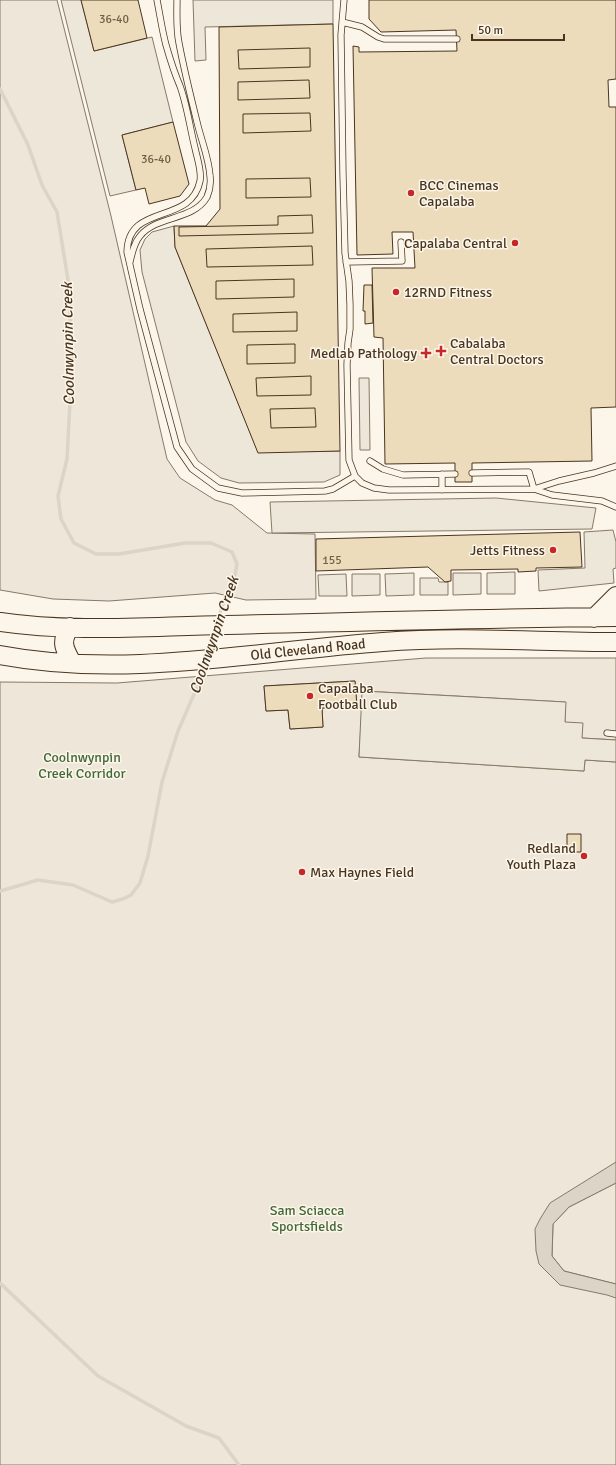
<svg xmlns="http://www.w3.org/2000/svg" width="616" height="1465" font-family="Signika,sans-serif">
<rect width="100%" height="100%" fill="#fbf6e9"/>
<path fill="#ede6d9" stroke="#887966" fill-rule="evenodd" d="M0,0h57l54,216 56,243 13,19 35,22 17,5 35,28 48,1 1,65 -70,1 -31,-7 -106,8 -56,-2 -53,-9z
M426,658h190v82l-34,-2 -17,-16v-20l-202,-11 -4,66 225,14 1,-11 31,2v408l-71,53v35l16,21 55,11v175h-616v-783l117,1zM355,681l2,25 -35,2 1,19 -33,2 -2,-19 -22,1 -2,-25z
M616,1183v101l-52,-13 -12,-15 1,-32 16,-17z"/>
<path fill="#ede7d9" stroke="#887966" d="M61,0h20l13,51 58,-14 21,85 -51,13 14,55 -26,6z
M193,0h140v24l-128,3 1,33 -11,1z
M174,226l1,21 83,205 82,-1v24l-16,7 -85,1 -18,-5 -23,-17 -12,-19 -44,-170 -2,-22 5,-11 7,-7z
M359,378h10l1,72h-10z
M496,498l100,10 -4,21 -320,4 -2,-31z
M613,530l3,12v26l-3,1 1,14 -75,8 -1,-21 47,-2 -1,-36z
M515,572v22h-28v-21z
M414,573v22l-28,1 -1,-22z
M453,573h28v21l-28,1z
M346,574l1,22h-28l-1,-21z
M352,574h28v21l-28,1z
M420,578h18l1,4h9v13h-28z
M362,691l204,11 -1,20 18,1 -1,15 34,2v22l-31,-2 -1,11 -225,-14z"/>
<path fill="#dcd4c6" stroke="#887966" d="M616,1162v21l-47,24 -16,17 -1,32 12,15 52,13v14l-9,-3 -47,-10 -21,-21 -3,-13 -1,-22 5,-10 10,-16z"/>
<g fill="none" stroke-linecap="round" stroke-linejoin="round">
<path stroke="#dcd4c6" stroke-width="3.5" d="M0,89l28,56 14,40 15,27 12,74 3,78 -5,95 -9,37 3,23 13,24 22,11h23l66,-11h26l21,9 5,12 -4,21 -8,13 -7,22
M207,655l7,-25
M0,891l38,-11 35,5 39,17 11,-3 8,-4 9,-12 8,-27 14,-74 16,-51 24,-55 3,-11
M0,1283l98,93 88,50 33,12 20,27"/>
</g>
<path fill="#ecdcbc" stroke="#4a3520" d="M81,0h57l9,38 -53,13z
M369,0h247v79l-8,1 1,27h7v300l-25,1 1,53 -120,2v19h-17v-19l-70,1 -2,-126 -9,-1 -2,-69h43l-2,-36h-21l1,22 -36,1 -4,-209 6,1v5l98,-1 -1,-21 -75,2 -12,-13z
M333,24l7,427 -82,2 -83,-206 -1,-21h32l14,-17 -1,-182z
M310,48v19l-71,2 -1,-19z
M309,80l1,18 -72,2v-18z
M310,113l1,18 -68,2v-19z
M173,122l16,62 -9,12 -31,8 -4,-16 -9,2 -14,-55z
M310,178l1,19 -65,1v-19z
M312,215l1,18 -134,3v-9l99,-2v-9z
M312,246l1,19 -106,2 -1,-18z
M294,279v18l-78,2v-18z
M364,285h8l1,38 -8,1v-13h-2z
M297,312v19l-64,1v-18z
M295,344v19l-48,1v-19z
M311,376v19l-54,1 -1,-18z
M315,408l1,19 -45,1 -1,-19z
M580,532l2,35 -46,1v3l-18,1v-3l-67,1v11l-6,1 -17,-15 -112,4v-32z
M355,681l2,25 -35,2 1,19 -33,2 -2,-19 -22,1 -2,-25z
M567,834h14v18h-14z"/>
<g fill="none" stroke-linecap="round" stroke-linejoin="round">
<g stroke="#4a3520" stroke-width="7">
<path id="service" d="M157,0c3,15 5,30 9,45 4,14 8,27 14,41 7,19 10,42 15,62 2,10 7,23 5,33 -9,45 -72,21 -73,71l13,57 37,138 15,22 26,19 24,5 83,-2 8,-2 22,-13
M344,0l-3,35 2,139 2,79 4,28 1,24v24l-2,14 -1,22 2,95 6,16 7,7 12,5 15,2 145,-1 25,-8 35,-8 22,-7
M342,22l20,5 16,10 6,2h73
M130,262c2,-9 4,-19 10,-26 17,-21 53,-15 67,-39 3,-7 4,-14 3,-21 -1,-17 -8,-34 -12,-50 -7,-28 -14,-56 -19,-83 -3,-14 -2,-29 -2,-43
M346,262l56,-1 -1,-19
M370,461l13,8 20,6 52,-1
M472,473l57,-1 5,17
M442,474v16
M534,489l18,6 50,6 14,6
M607,733l9,1"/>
</g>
<g stroke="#4a3520" stroke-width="20">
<path id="primary" d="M594,618l22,-22
M0,622c73,11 152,4 226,3 130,-3 260,-7 390,-8
M70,627c-10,15 -6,21 2,36
M0,655c126,24 257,-4 383,-13 77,-6 156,0 233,0"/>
</g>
<use href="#service" stroke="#fbf6e9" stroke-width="5.5"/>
<use href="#primary" stroke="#fbf6e9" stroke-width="18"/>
</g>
<g fill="#c62828" stroke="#fbf6e9" stroke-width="1.5">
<circle cx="411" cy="193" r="4"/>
<circle cx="515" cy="243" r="4"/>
<circle cx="396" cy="292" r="4"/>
<path d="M439 345h4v4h4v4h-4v4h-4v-4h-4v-4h4z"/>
<path d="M424 347h4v4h4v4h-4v4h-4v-4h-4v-4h4z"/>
<circle cx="553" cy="550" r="4"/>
<circle cx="310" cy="696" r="4"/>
<circle cx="584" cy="856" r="4"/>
<circle cx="302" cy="872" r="4"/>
</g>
<g text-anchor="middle" stroke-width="3" stroke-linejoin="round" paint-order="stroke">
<g font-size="12" fill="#725f47">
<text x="114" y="23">36-40</text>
<text x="156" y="163">36-40</text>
<text x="332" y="564">155</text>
</g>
<g font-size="14" fill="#4a3520" stroke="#fbf6e9" text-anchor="start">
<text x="419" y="190">BCC Cinemas<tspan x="419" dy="16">Capalaba</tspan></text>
<text x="507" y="248" text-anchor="end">Capalaba Central</text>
<text x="404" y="297">12RND Fitness</text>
<text x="450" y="348">Cabalaba<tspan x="450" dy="16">Central Doctors</tspan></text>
<text x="417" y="358" text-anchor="end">Medlab Pathology</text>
<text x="545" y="555" text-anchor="end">Jetts Fitness</text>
<text x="318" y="693">Capalaba<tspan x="318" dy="16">Football Club</tspan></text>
<text x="576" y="853" text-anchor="end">Redland<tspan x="576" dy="16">Youth Plaza</tspan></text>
<text x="310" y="877">Max Haynes Field</text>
</g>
<g font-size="14" fill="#4a3520" stroke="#fbf6e9">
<text transform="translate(308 649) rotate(-6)" y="5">Old Cleveland Road</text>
</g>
<g font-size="14" fill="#436837" stroke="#fbf6e9">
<text x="82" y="762">Coolnwynpin<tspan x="82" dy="16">Creek Corridor</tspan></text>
<text x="307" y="1215">Sam Sciacca<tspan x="307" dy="16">Sportsfields</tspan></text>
</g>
<g font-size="15" font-style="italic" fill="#4a3520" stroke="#fbf6e9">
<text transform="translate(68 344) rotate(-91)" y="5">Coolnwynpin Creek</text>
<text transform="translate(214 635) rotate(-71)" y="5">Coolnwynpin Creek</text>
</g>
</g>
<path d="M472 34v6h92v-6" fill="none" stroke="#4a3520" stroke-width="2"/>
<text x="478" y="34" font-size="12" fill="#4a3520" stroke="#fbf6e9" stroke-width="3" paint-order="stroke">50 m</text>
</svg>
